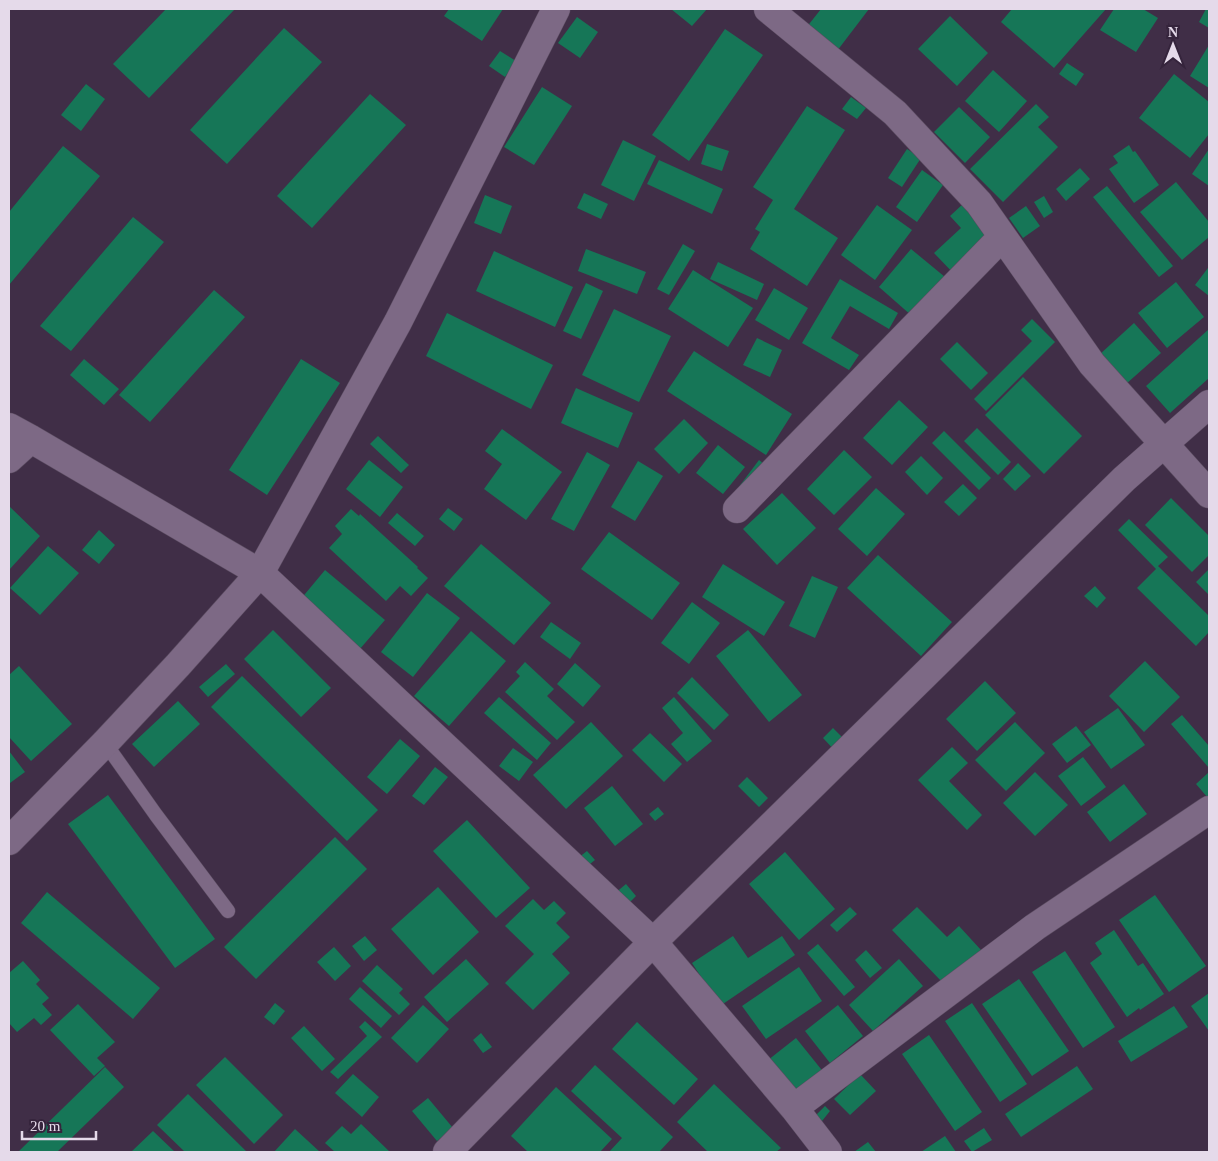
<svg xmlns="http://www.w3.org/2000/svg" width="1218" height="1161" font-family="Georgia,serif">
<rect width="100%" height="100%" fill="#402e47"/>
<path fill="#167657" d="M166,9h69l-86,89 -36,-34z
M449,9h54l-21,32 -38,-25z
M671,9h36l-15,17z
M821,9h48l-32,42 -31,-23z
M1012,9h94l-52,59 -53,-46z
M1114,9h29l15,9 -22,34 -36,-22z
M1206,9h3v19l-10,-6z
M950,16l38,37 -31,33 -39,-37z
M577,17l21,15 -18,26 -22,-15z
M284,28l38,34 -95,102 -37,-34z
M725,29l38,26 -74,106 -37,-26z
M1209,45v43l-19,-12z
M500,51l16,10 -11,16 -16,-11z
M1067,63l17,11 -8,12 -17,-12z
M993,70l34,31 -28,31 -34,-31z
M1174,74l35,28v32l-19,24 -51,-40z
M86,84l19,15 -24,32 -20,-16z
M542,87l30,19 -38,59 -30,-18z
M370,94l36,31 -94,103 -35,-32z
M851,97l15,11 -9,11 -15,-10z
M1036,104l13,13 -11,10 20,20 -55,55 -33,-33z
M807,106l38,24 -51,79 44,29 -31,48 -57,-37 10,-17 -5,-3 18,-29 -20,-13z
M959,107l31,30 -25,26 -31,-31z
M623,140l33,16 -22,45 -33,-16z
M707,144l22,7 -7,20 -21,-7z
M1129,145l4,7 2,-1 24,34 -25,18 -25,-34 9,-6 -5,-7z
M63,146l37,30 -91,109v-73z
M907,149l14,9 -19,29 -14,-9z
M1209,149v37l-17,-12z
M659,160l64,29 -11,25 -65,-30z
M1080,168l10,11 -24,22 -10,-12z
M922,170l21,15 -26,37 -21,-15z
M1176,182l33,40v15l-27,23 -42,-48z
M1107,186l66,80 -14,11 -66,-80z
M584,193l24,11 -7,15 -24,-11z
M485,195l27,11 -11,28 -27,-11z
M1044,196l9,16 -9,6 -10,-16z
M964,203l32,34 -40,39 -22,-23 27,-25 -11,-12z
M877,205l35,25 -37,50 -34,-25z
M1026,206l14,20 -17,12 -14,-20z
M133,217l31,25 -93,109 -31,-25z
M683,244l12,7 -26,44 -12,-6z
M586,249l60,23 -9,22 -59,-23z
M911,249l34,28 -33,39 -33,-29z
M494,251l79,36 -18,40 -79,-36z
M718,262l46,22 -7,16 -47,-21z
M1208,268l1,1v27l-14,-11z
M693,270l60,38 -25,39 -60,-38z
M840,279l58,34 -9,16 -39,-23 -19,32 28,17 -10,15 -47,-27z
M1176,282l28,35 -37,31 -29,-35z
M586,283l17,8 -22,48 -18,-8z
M774,288l34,20 -19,32 -34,-20z
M214,290l31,27 -95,105 -31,-27z
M614,309l57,27 -32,66 -57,-27z
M447,313l106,52 -22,44 -105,-53z
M1032,319l23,23 -69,69 -12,-12 58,-58 -11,-11z
M1134,323l27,30 -35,31 -27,-29z
M1209,329v49l-39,35 -24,-27z
M757,338l25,12 -12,27 -27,-12z
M957,342l31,31 -17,17 -31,-31z
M694,351l98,63 -26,41 -99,-64z
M84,359l35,30 -15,16 -34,-30z
M301,359l39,24 -73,112 -38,-25z
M1023,377l59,59 -38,38 -59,-59z
M576,388l57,25 -15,35 -57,-25z
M899,400l29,27 -36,38 -29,-27z
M684,419l24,24 -29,31 -25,-25z
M977,428l34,34 -13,13 -34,-34z
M502,429l60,43 -36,48 -42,-31 18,-25 -17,-13z
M944,431l47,47 -12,12 -47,-47z
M378,436l31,29 -8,8 -31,-29z
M718,445l27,22 -22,27 -27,-21z
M844,450l28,27 -38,38 -27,-26z
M587,452l23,13 -36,66 -23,-12z
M921,456l22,22 -16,17 -22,-23z
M369,460l34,27 -23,30 -34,-28z
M759,460l9,7 -33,25z
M638,461l25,15 -28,45 -24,-14z
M1018,463l13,13 -16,15 -12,-12z
M963,484l14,14 -18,18 -15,-14z
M876,488l29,26 -38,42 -29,-27z
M782,493l34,35 -39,37 -34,-36z
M1171,498l38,38v19l-17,17 -47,-47z
M9,506l31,30 -31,34z
M448,508l15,11 -9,12 -15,-12z
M351,509l8,7 1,-2 58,53 -1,1 11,10 -17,18 -11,-10 -14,15 -57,-53 13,-14 -7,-8z
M397,513l27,23 -9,10 -27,-23z
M1129,519l39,38 -10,9 51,50v16l-13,14 -59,-58 19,-19 -38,-39z
M99,530l16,15 -16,19 -17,-14z
M609,532l71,51 -28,37 -71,-51z
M481,544l70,59 -37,42 -70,-59z
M48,546l31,27 -39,42 -30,-27z
M878,555l74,67 -31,34 -74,-68z
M723,564l62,38 -21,34 -62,-39z
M1209,569v26l-13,-13z
M325,570l60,50 -26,30 -59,-50z
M812,576l26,11 -23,51 -26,-12z
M1095,586l11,12 -9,10 -13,-12z
M427,593l33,25 -47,59 -32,-25z
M692,602l28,21 -31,41 -28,-21z
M551,622l30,21 -11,16 -30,-22z
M273,630l58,58 -30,29 -57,-58z
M748,630l54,65 -33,27 -53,-66z
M471,631l35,30 -57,65 -35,-30z
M1145,661l35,36 -36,35 -35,-36z
M525,662l29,27 -7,7 28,26 -18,18 -52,-48 15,-16 -4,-4z
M575,663l26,23 -18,21 -26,-23z
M226,664l9,10 -27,23 -9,-10z
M19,666l53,58 -41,37 -22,-24v-62z
M242,676l136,134 -31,31 -136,-134z
M692,677l37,38 -15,15 -37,-37z
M985,681l31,32 -39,38 -31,-32z
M499,697l52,46 -14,17 -53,-47z
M674,697l38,44 -25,21 -16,-18 12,-11 -21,-25z
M178,701l22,23 -46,43 -22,-23z
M1118,708l27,37 -34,24 -27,-37z
M1182,715l27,31v22l-38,-44z
M591,722l32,34 -57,53 -33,-34z
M1015,722l30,31 -39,38 -31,-31z
M1076,726l15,19 -24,18 -15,-19z
M833,728l14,14 -10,11 -14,-15z
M650,733l32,31 -18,18 -32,-32z
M400,739l20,17 -33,38 -20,-17z
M952,747l16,16 -19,18 33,34 -15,15 -49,-50z
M513,748l20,14 -14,19 -20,-15z
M9,751l16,21 -15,11 -1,-1z
M1083,757l23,30 -25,19 -23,-30z
M435,767l13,10 -24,28 -12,-9z
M1035,772l33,33 -33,31 -32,-33z
M1209,772v25l-1,1 -12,-14z
M747,777l21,21 -9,9 -21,-21z
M1124,784l23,30 -37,28 -23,-30z
M612,786l31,38 -28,22 -31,-38z
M108,795l107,144 -40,29 -107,-144z
M658,807l6,7 -9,7 -6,-7z
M467,820l63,68 -34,30 -63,-67z
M335,837l32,32 -111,110 -32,-32z
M587,851l8,9 -10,8 -7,-10z
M785,852l50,57 -36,31 -50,-56z
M626,884l10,12 -11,11 -11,-13z
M438,887l41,45 -46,43 -42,-46z
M47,892l113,96 -27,31 -112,-96z
M1155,895l51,71 -37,26 -50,-72z
M533,899l11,11 10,-9 12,12 -10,10 14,14 -18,17 18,19 -37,37 -28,-27 29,-29 -29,-28z
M850,907l7,7 -20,18 -7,-7z
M917,907l30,30 12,-11 22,24 -31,30 -7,3 -51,-53z
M1114,930l24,36 5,-3 21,31 -24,16 -1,-2 -12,9 -37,-54 12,-9 -7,-11z
M365,936l12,14 -13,11 -12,-15z
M733,936l15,22 34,-22 13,19 -75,51 -28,-43z
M818,944l37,43 -11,9 -37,-43z
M334,947l17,19 -16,15 -18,-19z
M866,950l16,18 -12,10 -15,-18z
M1065,951l50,76 -32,21 -51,-76z
M466,959l23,25 -42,38 -23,-25z
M899,959l24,27 -50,45 -24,-26z
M23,961l17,19 -4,4 13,14 -7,6 10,11 -11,10 -7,-7 -17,14 -8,-9v-50z
M377,965l26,24 -4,4 11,11 -11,11 -37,-34z
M799,967l23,34 -56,38 -24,-33z
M1019,979l50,72 -37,25 -50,-72z
M360,987l32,29 -11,12 -32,-29z
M1209,993v38l-18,-25z
M275,1003l10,8 -11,14 -10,-8z
M972,1003l55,81 -27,18 -55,-81z
M78,1004l37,38 -18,16 8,8 -11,10 -44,-46z
M423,1005l26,24 -32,34 -26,-25z
M838,1005l25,31 -33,27 -25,-32z
M1174,1006l14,21 -57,35 -13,-21z
M365,1021l17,16 -44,42 -8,-7 37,-36 -8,-9z
M637,1022l61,57 -24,26 -62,-56z
M304,1026l31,33 -13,12 -31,-33z
M481,1033l11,14 -9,6 -10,-13z
M929,1035l53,77 -27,19 -53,-77z
M796,1038l29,36 -32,27 -30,-37z
M225,1057l58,58 -29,29 -58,-59z
M595,1065l78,72 -14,15h-50l13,-14 -51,-47z
M1077,1066l16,23 -72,48 -16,-23z
M105,1067l19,20 -67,65h-39z
M353,1074l26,23 -17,20 -27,-24z
M860,1074l16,17 -26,24 -16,-16z
M714,1084l67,64 -5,4h-68l-31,-30z
M556,1087l56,52 -12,13h-72l-17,-16z
M188,1094l59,58h-62l-28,-27z
M428,1098l25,30 -16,13 -25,-30z
M825,1106l5,5 -8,10 -6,-6z
M361,1124l29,28h-55l-10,-9 17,-17 9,8z
M984,1128l8,12 -20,12 -8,-11z
M295,1129l25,23h-46z
M153,1131l22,21h-44z
M945,1136l11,16h-35z
M868,1142l8,10h-22z"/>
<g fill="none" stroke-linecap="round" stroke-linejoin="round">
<g stroke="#5b4c61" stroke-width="15">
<path id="lane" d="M105,743l51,72 72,96"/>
</g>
<g stroke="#5b4c61" stroke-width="29">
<path id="street" d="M768,9l127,104 84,90 113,161 117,130
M9,427l22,12 229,134 393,369 141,166 34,44
M9,459l22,-20
M737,509l265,-272
M9,841l96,-98 73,-78 82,-92 138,-251 158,-313
M794,1108l241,-181 174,-117
M447,1152l206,-210 471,-463 85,-75"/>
</g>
<use href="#lane" stroke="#7d6985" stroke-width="14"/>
<use href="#street" stroke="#7d6985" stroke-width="28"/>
</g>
<rect width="1218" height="1161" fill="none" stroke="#e5daea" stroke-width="20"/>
<g transform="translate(1173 45)" stroke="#35243c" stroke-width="4" paint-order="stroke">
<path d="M0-4L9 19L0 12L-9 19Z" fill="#e5daea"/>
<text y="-8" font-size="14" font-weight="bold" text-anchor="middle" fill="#e5daea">N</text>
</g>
<path d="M22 1131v8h74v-8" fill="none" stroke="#e5daea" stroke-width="2.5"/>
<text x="30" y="1131" font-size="15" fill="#e5daea" stroke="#35243c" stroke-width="4" paint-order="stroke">20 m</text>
</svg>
